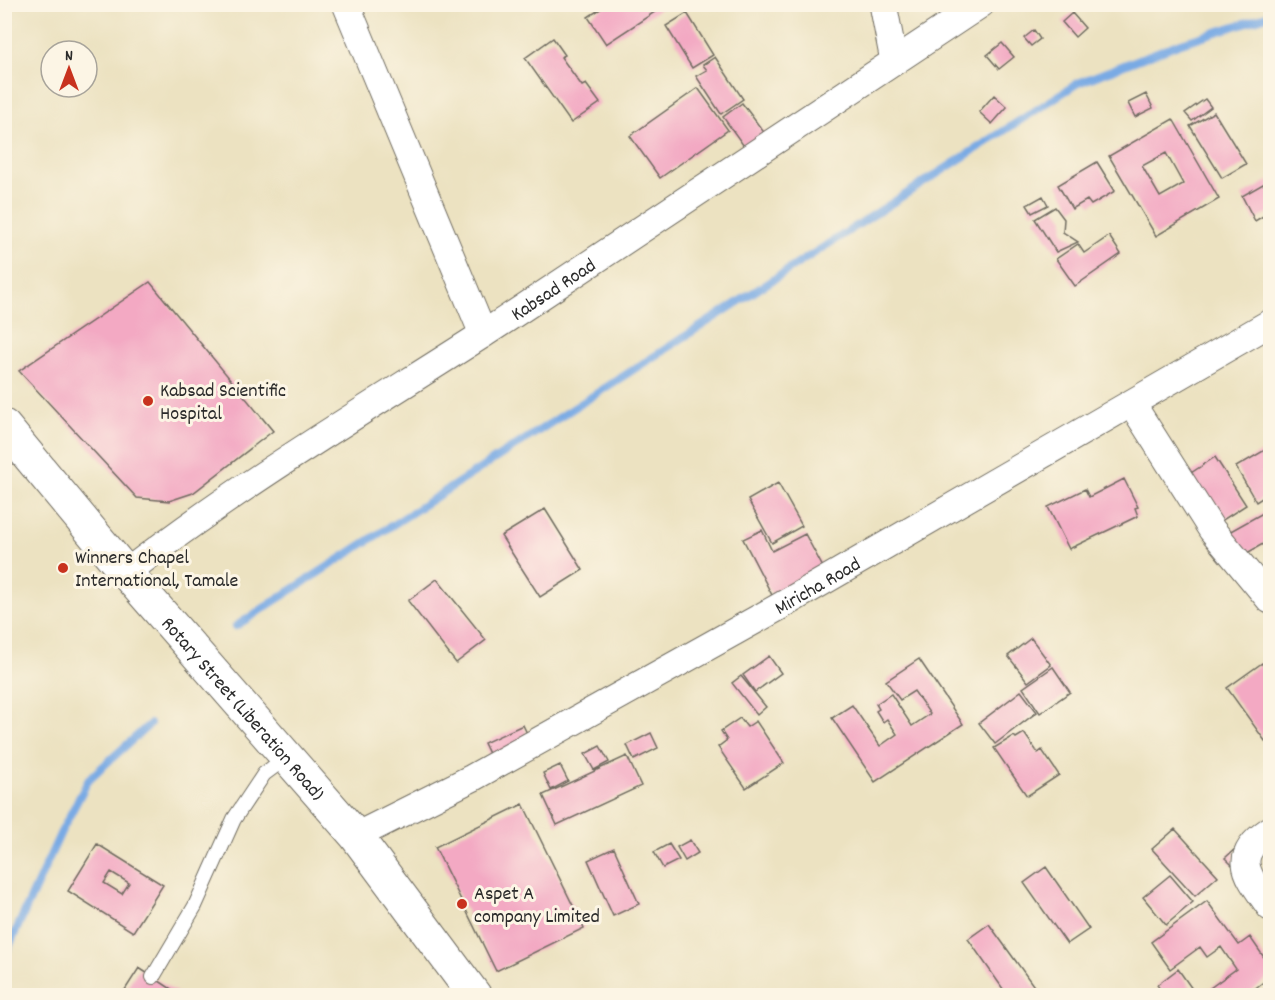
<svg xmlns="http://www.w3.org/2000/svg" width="1275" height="1000" font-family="Dekko,sans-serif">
<rect width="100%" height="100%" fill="#fcf5e5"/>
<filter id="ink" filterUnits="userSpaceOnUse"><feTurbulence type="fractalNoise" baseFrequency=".0167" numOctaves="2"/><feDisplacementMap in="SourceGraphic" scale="12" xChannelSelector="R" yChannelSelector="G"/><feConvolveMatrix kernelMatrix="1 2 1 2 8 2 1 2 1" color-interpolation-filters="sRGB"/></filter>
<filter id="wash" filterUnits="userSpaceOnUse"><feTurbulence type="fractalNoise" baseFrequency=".008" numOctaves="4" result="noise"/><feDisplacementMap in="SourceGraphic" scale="24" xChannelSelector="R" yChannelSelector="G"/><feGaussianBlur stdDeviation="1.35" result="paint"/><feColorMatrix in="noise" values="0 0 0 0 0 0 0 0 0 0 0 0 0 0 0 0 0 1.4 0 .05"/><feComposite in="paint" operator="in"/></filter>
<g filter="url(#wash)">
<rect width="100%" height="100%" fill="#ece2c1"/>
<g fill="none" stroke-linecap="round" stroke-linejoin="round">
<path stroke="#79aae4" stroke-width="8" d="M236,626l842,-543 100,-39 92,-29
M4,957l57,-125 28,-53 61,-55"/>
</g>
<g id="blocks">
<path fill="#f3a9c3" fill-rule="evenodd" d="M608,4h59l-61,40 -18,-27z
M687,13l26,42 -21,13 -26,-42z
M1072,13l13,15 -10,9 -13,-15z
M1034,30l6,9 -9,7 -7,-8z
M553,38l12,17 -4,2 21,29 4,-2 14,19 -29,20 -46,-65z
M1002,43l12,14 -15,12 -12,-14z
M715,57l28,42 -22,15 -25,-38 11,-6 -4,-5z
M698,88l30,42 -68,48 -30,-42z
M1146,94l7,14 -18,9 -7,-14z
M994,95l13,12 -15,17 -13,-12z
M1205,99l6,8 -19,14 -7,-8z
M742,103l24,32 -20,14 -23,-32z
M1214,112l32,52 -24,14 -32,-52z
M1173,119l46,80 -63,37 -47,-80zM1166,153l17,31 -23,13 -18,-31z
M1097,162l18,29 -24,14 -4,-5 -15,9 -14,-24z
M1270,180v32l-15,9 -13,-25z
M1043,196l5,9 -16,8 -5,-8z
M1055,207l9,12 -1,13 15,10 -22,10 -21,-33z
M1109,236l12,18 -46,32 -19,-27 22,-15 6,9z
M150,282l123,149 -80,62 -24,8 -32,-3 -118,-127z
M1270,447v46l-14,9 -20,-35z
M1215,457l31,48 -34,22 -24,-52z
M1124,479l14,28 -3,1 3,8 -69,33 -21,-42 37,-18 4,8z
M778,483l24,43 -30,17 -24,-43z
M545,509l38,61 -43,27 -39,-61z
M1270,509v31l-30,17 -13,-24z
M762,530l10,21 33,-17 21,39 -52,26 -31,-60z
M437,579l49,61 -30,23 -48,-62z
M1031,638l20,27 -23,17 -20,-26z
M769,656l12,17 -26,19 -12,-17z
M919,659l44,65 -88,58 -43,-64 20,-13 28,41 17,-12 -10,-15 -4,3 -7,-11 3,-2 -3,-5 15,-10 21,32 18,-12 -16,-23 -14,9 -14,-19z
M1262,663l8,12v73l-43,-60z
M1053,667l17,25 -30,21 -17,-25z
M741,676l25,31 -9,8 -25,-32z
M1021,691l16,21 -42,32 -16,-21z
M740,718l7,9 9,-6 28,42 -38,25 -28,-41 9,-7 -6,-9z
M523,725l8,17 -39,18 -8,-17z
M651,733l7,15 -24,12 -7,-15z
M1024,733l14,20 4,-3 17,25 -32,21 -33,-48 20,-12 2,2z
M600,746l9,16 -15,8 -9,-16z
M627,756l14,30 -84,39 -14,-30z
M560,765l8,16 -17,9 -8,-17z
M523,804l61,124 -88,43 -61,-124z
M1175,829l43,47 -23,20 -43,-47z
M690,840l8,13 -13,8 -8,-14z
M97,844l66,41 -30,47 -65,-41zM111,872l18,11 -7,11 -18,-11z
M669,844l10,16 -16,8 -9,-16z
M614,848l25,56 -26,12 -25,-56z
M1235,849l-2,17 -8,-8z
M1046,867l43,62 -22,15 -43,-61z
M1170,875l23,27 -27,23 -23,-28z
M1207,901l32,44 11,-8 20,29v11l-25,19h-46l37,-27 -15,-22 -14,10 -7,-10 -30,22 -19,-27z
M989,924l52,72h-33l-40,-57z
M139,968l14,9 29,19h-61z
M1178,969l19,27h-32l-8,-11z"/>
</g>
</g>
<g filter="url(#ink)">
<use href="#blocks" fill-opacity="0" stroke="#6f6b60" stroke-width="1.5"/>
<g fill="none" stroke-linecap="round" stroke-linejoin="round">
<g stroke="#6f6b60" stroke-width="16">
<path id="service" d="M153,977l42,-71 39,-87 30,-45 23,-17"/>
</g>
<g stroke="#6f6b60" stroke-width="29">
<g id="minor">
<path d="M346,4l137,330"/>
<path d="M883,4l11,57"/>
<path d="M1132,404l80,126 58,70"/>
<path id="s1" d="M126,573c113,-88 236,-161 356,-238 167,-109 332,-221 499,-331"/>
<path d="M1270,830c-40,27 -23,44 0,77"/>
<path id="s2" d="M356,836l116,-58 305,-170 493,-285"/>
</g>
</g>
<g stroke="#6f6b60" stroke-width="35">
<g id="tertiary">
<path id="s3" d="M4,426l122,147 230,263 119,160"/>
</g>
</g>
<use href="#service" stroke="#fff" stroke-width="14"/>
<use href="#minor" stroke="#fff" stroke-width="27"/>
<use href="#tertiary" stroke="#fff" stroke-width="33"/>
</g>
</g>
<g fill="#c8321e" stroke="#fcf5e5" stroke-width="2">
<circle cx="148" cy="401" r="6"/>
<circle cx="63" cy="568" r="6"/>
<circle cx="462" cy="904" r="6"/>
</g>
<g text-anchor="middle" stroke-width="6" stroke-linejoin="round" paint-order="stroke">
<g font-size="20" fill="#2b2b2b" stroke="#fcf5e5">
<text dy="7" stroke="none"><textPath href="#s1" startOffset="513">Kabsad Road</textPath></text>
<text dy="7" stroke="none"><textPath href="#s2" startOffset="525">Miricha Road</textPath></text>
<text dy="7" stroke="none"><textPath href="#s3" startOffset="370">Rotary Street (Liberation Road)</textPath></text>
</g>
<g font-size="20" fill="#2b2b2b" stroke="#fcf5e5" text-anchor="start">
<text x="160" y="396">Kabsad Scientific<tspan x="160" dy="23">Hospital</tspan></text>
<text x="75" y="563">Winners Chapel<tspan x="75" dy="23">International, Tamale</tspan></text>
<text x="474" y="899">Aspet A<tspan x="474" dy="23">company Limited</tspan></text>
</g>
</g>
<rect width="1275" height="1000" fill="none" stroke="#fcf5e5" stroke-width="24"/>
<g transform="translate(69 69)"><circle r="28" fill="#fcf5e5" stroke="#a8a49b" stroke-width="1.5"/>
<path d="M0-4.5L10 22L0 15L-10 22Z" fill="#c8321e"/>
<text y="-9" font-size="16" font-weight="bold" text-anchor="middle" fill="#2b2b2b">N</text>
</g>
</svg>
